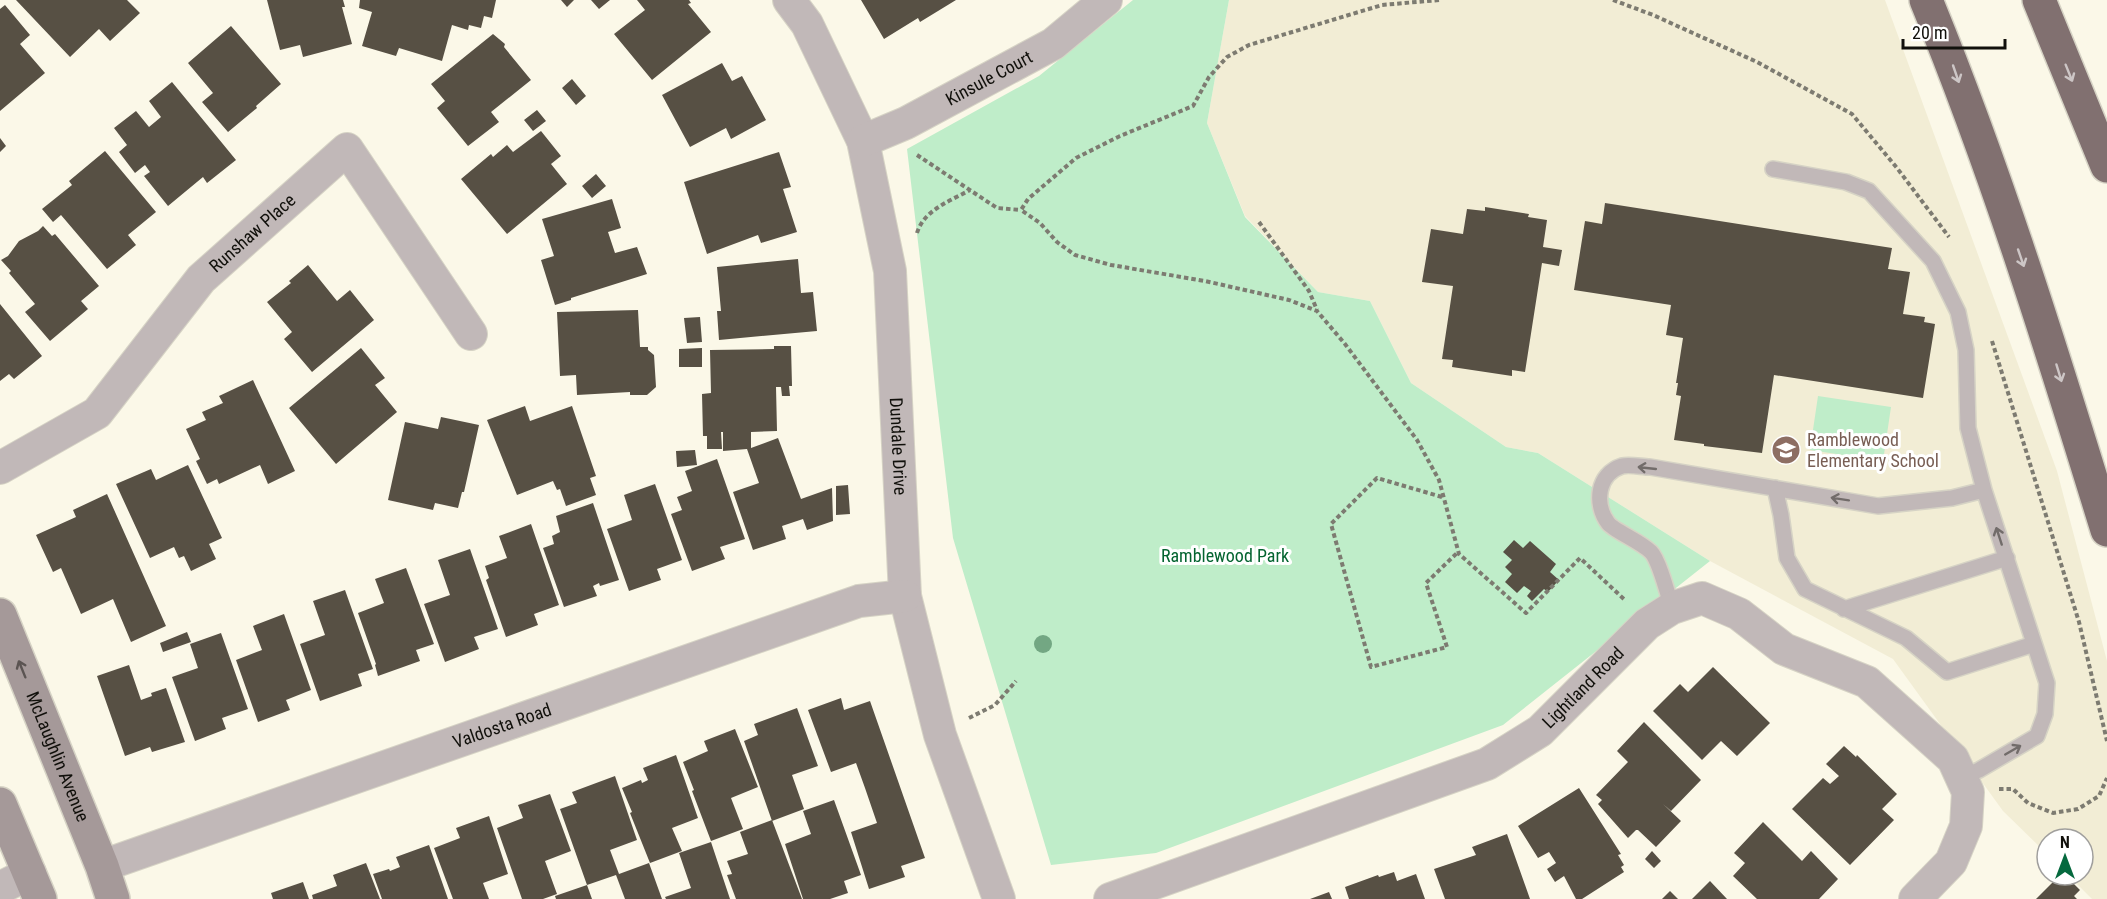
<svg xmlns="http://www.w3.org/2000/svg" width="2107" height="899" font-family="'Roboto Condensed',sans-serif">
<rect width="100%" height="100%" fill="#fbf8e8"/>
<path fill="#f2edd5" d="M1229,0h656l172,471 50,190v238h-15l-24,-24h15v-36h-36v15l-44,-43 -110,-152 -183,-98 -172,-108 -32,-6 -95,-64 -41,-82 -52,-9 -73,-76 -38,-93z"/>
<path fill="#bfedc9" d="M1133,0h96l-22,123 38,94 73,75 52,9 41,82 95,64 32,6 172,108 -207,164 -347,128 -105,12 -98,-327 -46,-389 132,-73z
M1818,396l73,11 -8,54 -73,-11z"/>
<path fill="#575044" d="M16,0h111l13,13 -30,28 -11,-12 -29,28z
M267,0h76l2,7h-3l10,37 -49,13 -3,-12 -20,5z
M360,0h136l-4,18 -8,-2 -3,12 -12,-3 -1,5 -16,-5 -10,36 -43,-13 -3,8 -34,-10 10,-34 -13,-4z
M561,0h13l-7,7z
M591,0h19l-11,9z
M637,0h52l2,3 -3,1 23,28 -59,48 -38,-46 31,-24z
M861,0h95l-36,22 -2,-4 -34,21z
M5,5l25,30 -10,9 25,29 -45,38v-102z
M231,26l50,58 -25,22 1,2 -29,24 -26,-30 11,-9 -25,-30z
M493,34l12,10 -1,3 27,33 -40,32 8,10 -31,24 -31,-38 8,-7 -14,-17z
M722,63l10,18 10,-5 24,44 -35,19 -5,-11 -36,19 -28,-52z
M572,79l14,17 -10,9 -14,-17z
M172,82l64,78 -29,23 -4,-6 -35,29 -24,-30 6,-4 -5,-7 -10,8 -16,-21 8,-7 -13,-17 22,-17 13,16 12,-10 -12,-16z
M537,110l9,11 -13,10 -9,-11z
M541,131l20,25 -10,8 16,20 -60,50 -46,-55 30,-25 2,3 14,-12 6,7z
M0,138l6,8 -6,6z
M105,151l51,61 -28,23 8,10 -29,24 -46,-54 -8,7 -11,-13 30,-24 -3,-4z
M779,152l12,35 -8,2 14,43 -36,11 -3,-8 -51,19 -23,-72z
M596,174l10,12 -14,12 -10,-12z
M612,199l9,29 -13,4 7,21 22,-6 10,27 -76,24v2l-16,5 -14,-45 13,-4 -12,-37z
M1605,203l287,45 -4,21 22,3 -7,42 22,3 -1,5 11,2 -12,74 -149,-23 -12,78 -58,-7v-2l-30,-4 7,-44 -5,-1 2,-12h-2l7,-45 -17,-3 5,-30 -97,-15 11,-69 17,3z
M1485,207l44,7 -1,3 19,3 -4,27 19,3 -3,16 -17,-3 -17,109 -13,-2v6l-60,-9 1,-7 -11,-1 11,-73 -31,-4 9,-53 32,5 4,-25 18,2z
M43,226l9,10 3,-2 44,52 -18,15 7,8 -38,32 -25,-29 10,-8 -26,-31 2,-2 -10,-11 7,-4 11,-15 19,-10z
M798,259l3,34 12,-1 4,39 -98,9 -2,-29h4l-4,-44z
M308,265l29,36 13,-11 24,30 -62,52 -28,-33 8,-7 -25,-30 24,-19 -2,-2z
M0,304l42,52 -28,23 -5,-5 -9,7z
M638,310l2,37h8v3l6,5 2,32 -9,8h-17v-3l-53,3 -1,-20 -16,1 -3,-64z
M700,317l2,25 -15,1 -3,-25z
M774,346h17l1,40h-3l1,10h-8l-1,-9h-5l1,44 -26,1v16l27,-10 23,61 31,-11 1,33 -26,9 -4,-11 -21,7 4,13 -33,11 -20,-58 26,-9 -12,-34 -24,2v-19h-2l1,17h-15v-13h-4l-1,-42 9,-1 -1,-43 64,-1z
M361,348l24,30 -10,7 22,27 -61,52 -47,-56z
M702,348v19h-23v-18z
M253,380l42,91 -27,13 -8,-19 -41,19 -2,-5 -10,5 -11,-23 4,-2 -14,-30 20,-9 -4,-8 21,-9 -4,-7z
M525,406l5,15 42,-15 24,70 -6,2 6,17 -30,11 -6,-17 -3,1 -4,-9 -36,14 -30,-75z
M441,417l38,8 -15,67h-2l-4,16 -23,-5 -2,7 -45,-10 17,-78 33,7z
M695,450l2,15 -20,2 -1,-16z
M717,459l28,80 -25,8 5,12 -33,12 -21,-57 11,-4 -5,-13 15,-6 -7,-20z
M188,465l34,73 -13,6 7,15 -25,12 -7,-15 -5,2 -5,-11 -24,11 -34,-74 35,-15 5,11z
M655,484l27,76 -25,9 4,11 -32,11 -22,-62 25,-9 -8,-25z
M848,485l2,29 -14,1v-29z
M107,494l59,132 -35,16 -18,-43 -32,15 -20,-46 -8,4 -17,-37 40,-18 -3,-7z
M593,503l26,77 -19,6 -1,-3 -6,3 4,10 -33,11 -21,-59 11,-4 -2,-8 8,-4 -4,-16z
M531,524l28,81 -25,9 4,11 -32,12 -20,-57 3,-2 -4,-12 22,-8 -8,-22z
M1514,540l9,8 7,-7 26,23 -6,8 9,8 -11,12 -4,-3 -12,12 -5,-5 4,-5 -7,-5 -7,7 -12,-11 7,-8 -7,-7 7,-7 -9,-8z
M470,549l28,80 -24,8 5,12 -34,13 -21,-58 26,-9 -12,-35z
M406,568l28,76 -18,6 4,11 -42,15 -3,-11 1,-1 -18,-51 26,-10 -9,-24z
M345,590l28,79 -15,5 4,12 -42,15 -20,-57 25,-9 -12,-34z
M284,614l27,76 -25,10 4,10 -32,12 -22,-62 26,-10 -9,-24z
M187,632l4,10 -28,10 -3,-9z
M221,633l27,76 -26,9 4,11 -31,12 -23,-64 26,-9 -8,-24z
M129,665l12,35 11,-4 -1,-3 15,-5 19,54 -33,10 -2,-5 -25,9 -28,-80z
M1713,667l57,56 -33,33 -16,-15 -19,19 -49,-49 27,-27 8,8z
M841,698l3,12 26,-9 55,157 -24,8 4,11 -36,12 -18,-57 26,-9 -12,-35 -9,-25 -25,9 -23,-62z
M797,708l21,58 -26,9 12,34 -32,12 -28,-80 14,-6 -4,-11z
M1644,722l57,58 -30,31 -8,-7 18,17 -25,26 -18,-17h-2l-8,8 -30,-34 4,-4 -6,-5 32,-33 -11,-11z
M735,729l23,58 -27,11 12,31 -32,12 -19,-50 2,-1 -11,-28 25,-11 -4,-10z
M1844,746l12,11 1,-2 40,39 -15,15 12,11 -44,45 -58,-56 31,-31 7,6 9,-8 -13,-12z
M676,755l22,63 -26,10 10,23 -32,12 -20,-50 2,-1 -10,-24 19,-8 1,3 6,-3 -5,-12z
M615,776l22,64 -27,10 9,24 30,-11 13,36h-37l-9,-24 -29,10 -27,-76 17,-6 -5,-11z
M1579,788l42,66 -3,1 6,10 -3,2 3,5 -42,27h-6l-12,-23 -9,6 -8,-13 9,-6 -7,-11 -11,6 -20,-32z
M550,794l21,57 -26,10 12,33 -14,5h-21l-25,-71 26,-10 -5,-13z
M834,800l27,75 -17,6 4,12 -18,6h-27l-18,-55 26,-10 -8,-23z
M489,816l19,58 -25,9 6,16h-36l-19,-51 26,-10 -4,-10z
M772,820l30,79h-66l-9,-24 5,-1 -5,-13 21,-7 -8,-22z
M1763,822l39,39 9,-10 27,28 -19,20h-62l-24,-23 12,-13 -11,-10z
M1507,834l23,65h-85l-11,-30 42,-14 -4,-8z
M711,842l19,57h-64l-1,-2 26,-9 -12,-35z
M429,845l19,54h-66l-9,-25 16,-5 1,2 10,-4 -4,-10z
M1652,851l9,10 -7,7 -9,-9z
M366,863l14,36h-67l-1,-4 25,-9 -4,-11z
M1394,872l3,9 19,-7 9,25h-76l-4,-12 33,-12 1,2z
M2067,877l13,13 -6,6 3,3h-41l20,-20 4,5z
M1710,881l17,18h-35z
M303,882l6,17h-36l-2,-6z
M587,885l5,14h-36l-1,-3z
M1670,891l8,8h-16z
M1329,892l3,7h-22z"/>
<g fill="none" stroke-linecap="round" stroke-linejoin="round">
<g stroke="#d6d3c5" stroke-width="18">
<path id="lane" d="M1773,169l73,13 23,9 64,70 25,51 8,38 2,78 16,62
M1775,488l6,27 6,43 18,31 101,49 41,34 87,-28
M1672,608c-4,-13 -13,-48 -21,-56 -11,-11 -37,-21 -43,-29 -14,-19 -11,-49 14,-57 8,-2 20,1 28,1l228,39 74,-8 32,-8 63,193 -2,31 -8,22 -58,34 -18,8
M1844,609l163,-51"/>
</g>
<g stroke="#d6d3c5" stroke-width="34">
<g id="street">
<path id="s1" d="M789,0l18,24 56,117 27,130 15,325 35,139 59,164"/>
<path id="s2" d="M863,141l43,-18 147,-79 53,-44"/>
<path id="s3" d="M0,468l97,-55 104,-134 146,-130 124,185"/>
<path id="s4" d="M102,866l757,-265 46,-5"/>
<path d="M0,888l30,-15"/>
<path id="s5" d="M1110,899l377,-135 53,-33 107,-107 25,-16 30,-10 37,16 45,35 83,33 86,77 15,33 -2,34 -15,36 -36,37"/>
</g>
</g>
<g stroke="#d6d3c5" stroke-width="36">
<g id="secondary">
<path id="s6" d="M0,615l102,251 11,33"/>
<path d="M0,804l40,95"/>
</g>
</g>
<g stroke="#d6d3c5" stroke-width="36">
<path id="highway" d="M1926,0c71,173 126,351 181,530
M2039,0l68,166"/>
</g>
<path stroke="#7d7b71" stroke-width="4" stroke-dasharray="4.5 3" stroke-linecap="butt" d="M1439,0l-57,5 -133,40 -22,12 -18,20 -16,29 -73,30 -44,22 -48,41 -7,11 19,13 17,19 18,13 36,10 94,16 84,19 28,11 28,33 72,96 22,40 20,74 67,59 54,-55 46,43
M1613,0l40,15 104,47 95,52 45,54 52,69
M917,155l80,53 24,2
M1259,222l50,69 8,19
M917,233c7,-23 33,-32 53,-43
M1992,341l87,281 28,119
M1442,497l-65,-19 -46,46 40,143 76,-20 -21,-64 32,-31
M969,718l26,-13 21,-24
M1999,789h14l15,14 25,10 25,-4 21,-13 8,-18"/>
<use href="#lane" stroke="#c1b8b8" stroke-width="15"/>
<use href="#street" stroke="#c1b8b8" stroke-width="32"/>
<use href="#secondary" stroke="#a59999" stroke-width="33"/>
<use href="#highway" stroke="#817070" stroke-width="33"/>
</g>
<circle fill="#73a783" cx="1043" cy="644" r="9"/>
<defs><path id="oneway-shaft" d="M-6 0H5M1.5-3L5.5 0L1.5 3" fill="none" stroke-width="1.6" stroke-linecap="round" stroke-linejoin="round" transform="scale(1.5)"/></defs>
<g stroke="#cdc6c6">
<use href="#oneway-shaft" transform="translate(2069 73) rotate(68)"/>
<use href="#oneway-shaft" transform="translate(1956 74) rotate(71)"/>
<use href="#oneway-shaft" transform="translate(2021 258) rotate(71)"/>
<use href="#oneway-shaft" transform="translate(2059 373) rotate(73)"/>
</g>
<g stroke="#726c6a">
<use href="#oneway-shaft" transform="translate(1647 468) rotate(-174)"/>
<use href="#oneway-shaft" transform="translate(1840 499) rotate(-171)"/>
<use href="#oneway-shaft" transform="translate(1999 536) rotate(-108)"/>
<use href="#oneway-shaft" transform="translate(2013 750) rotate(-30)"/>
</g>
<use stroke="#5b5452" href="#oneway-shaft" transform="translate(22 669) rotate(-112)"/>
<defs>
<g id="school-disc" transform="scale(1.5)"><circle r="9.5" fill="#8d6e63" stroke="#fff"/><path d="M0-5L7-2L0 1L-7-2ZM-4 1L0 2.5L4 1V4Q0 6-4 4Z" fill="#fff"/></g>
</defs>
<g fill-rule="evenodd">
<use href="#school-disc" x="1786" y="450"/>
</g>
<g text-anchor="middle" stroke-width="6" stroke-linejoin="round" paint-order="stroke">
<g font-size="18" fill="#11100b" stroke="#fff">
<text dy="6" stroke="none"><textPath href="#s2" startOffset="141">Kinsule Court</textPath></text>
<text dy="6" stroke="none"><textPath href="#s3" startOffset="350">Runshaw Place</textPath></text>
<text dy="6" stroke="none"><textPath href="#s1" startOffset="468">Dundale Drive</textPath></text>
<text dy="6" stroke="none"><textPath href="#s5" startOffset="524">Lightland Road</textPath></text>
<text dy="6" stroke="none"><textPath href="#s4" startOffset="424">Valdosta Road</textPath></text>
<text dy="6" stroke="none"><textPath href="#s6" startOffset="153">McLaughlin Avenue</textPath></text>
</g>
<g font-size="18" fill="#785e54" stroke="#fff" text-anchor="start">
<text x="1807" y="446">Ramblewood<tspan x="1807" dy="21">Elementary School</tspan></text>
</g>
<g font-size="18" fill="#046430" stroke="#fff">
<text x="1225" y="562">Ramblewood Park</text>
</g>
</g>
<g transform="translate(2065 857)"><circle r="28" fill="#ffffff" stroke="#a09f9d" stroke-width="1.5"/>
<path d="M0-4.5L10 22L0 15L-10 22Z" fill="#05693e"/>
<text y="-9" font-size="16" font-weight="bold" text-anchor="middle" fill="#11100b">N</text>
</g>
<path d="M1903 39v9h102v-9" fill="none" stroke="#11100b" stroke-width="3"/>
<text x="1912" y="39" font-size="18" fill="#11100b" stroke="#ffffff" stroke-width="4.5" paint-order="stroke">20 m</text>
</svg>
